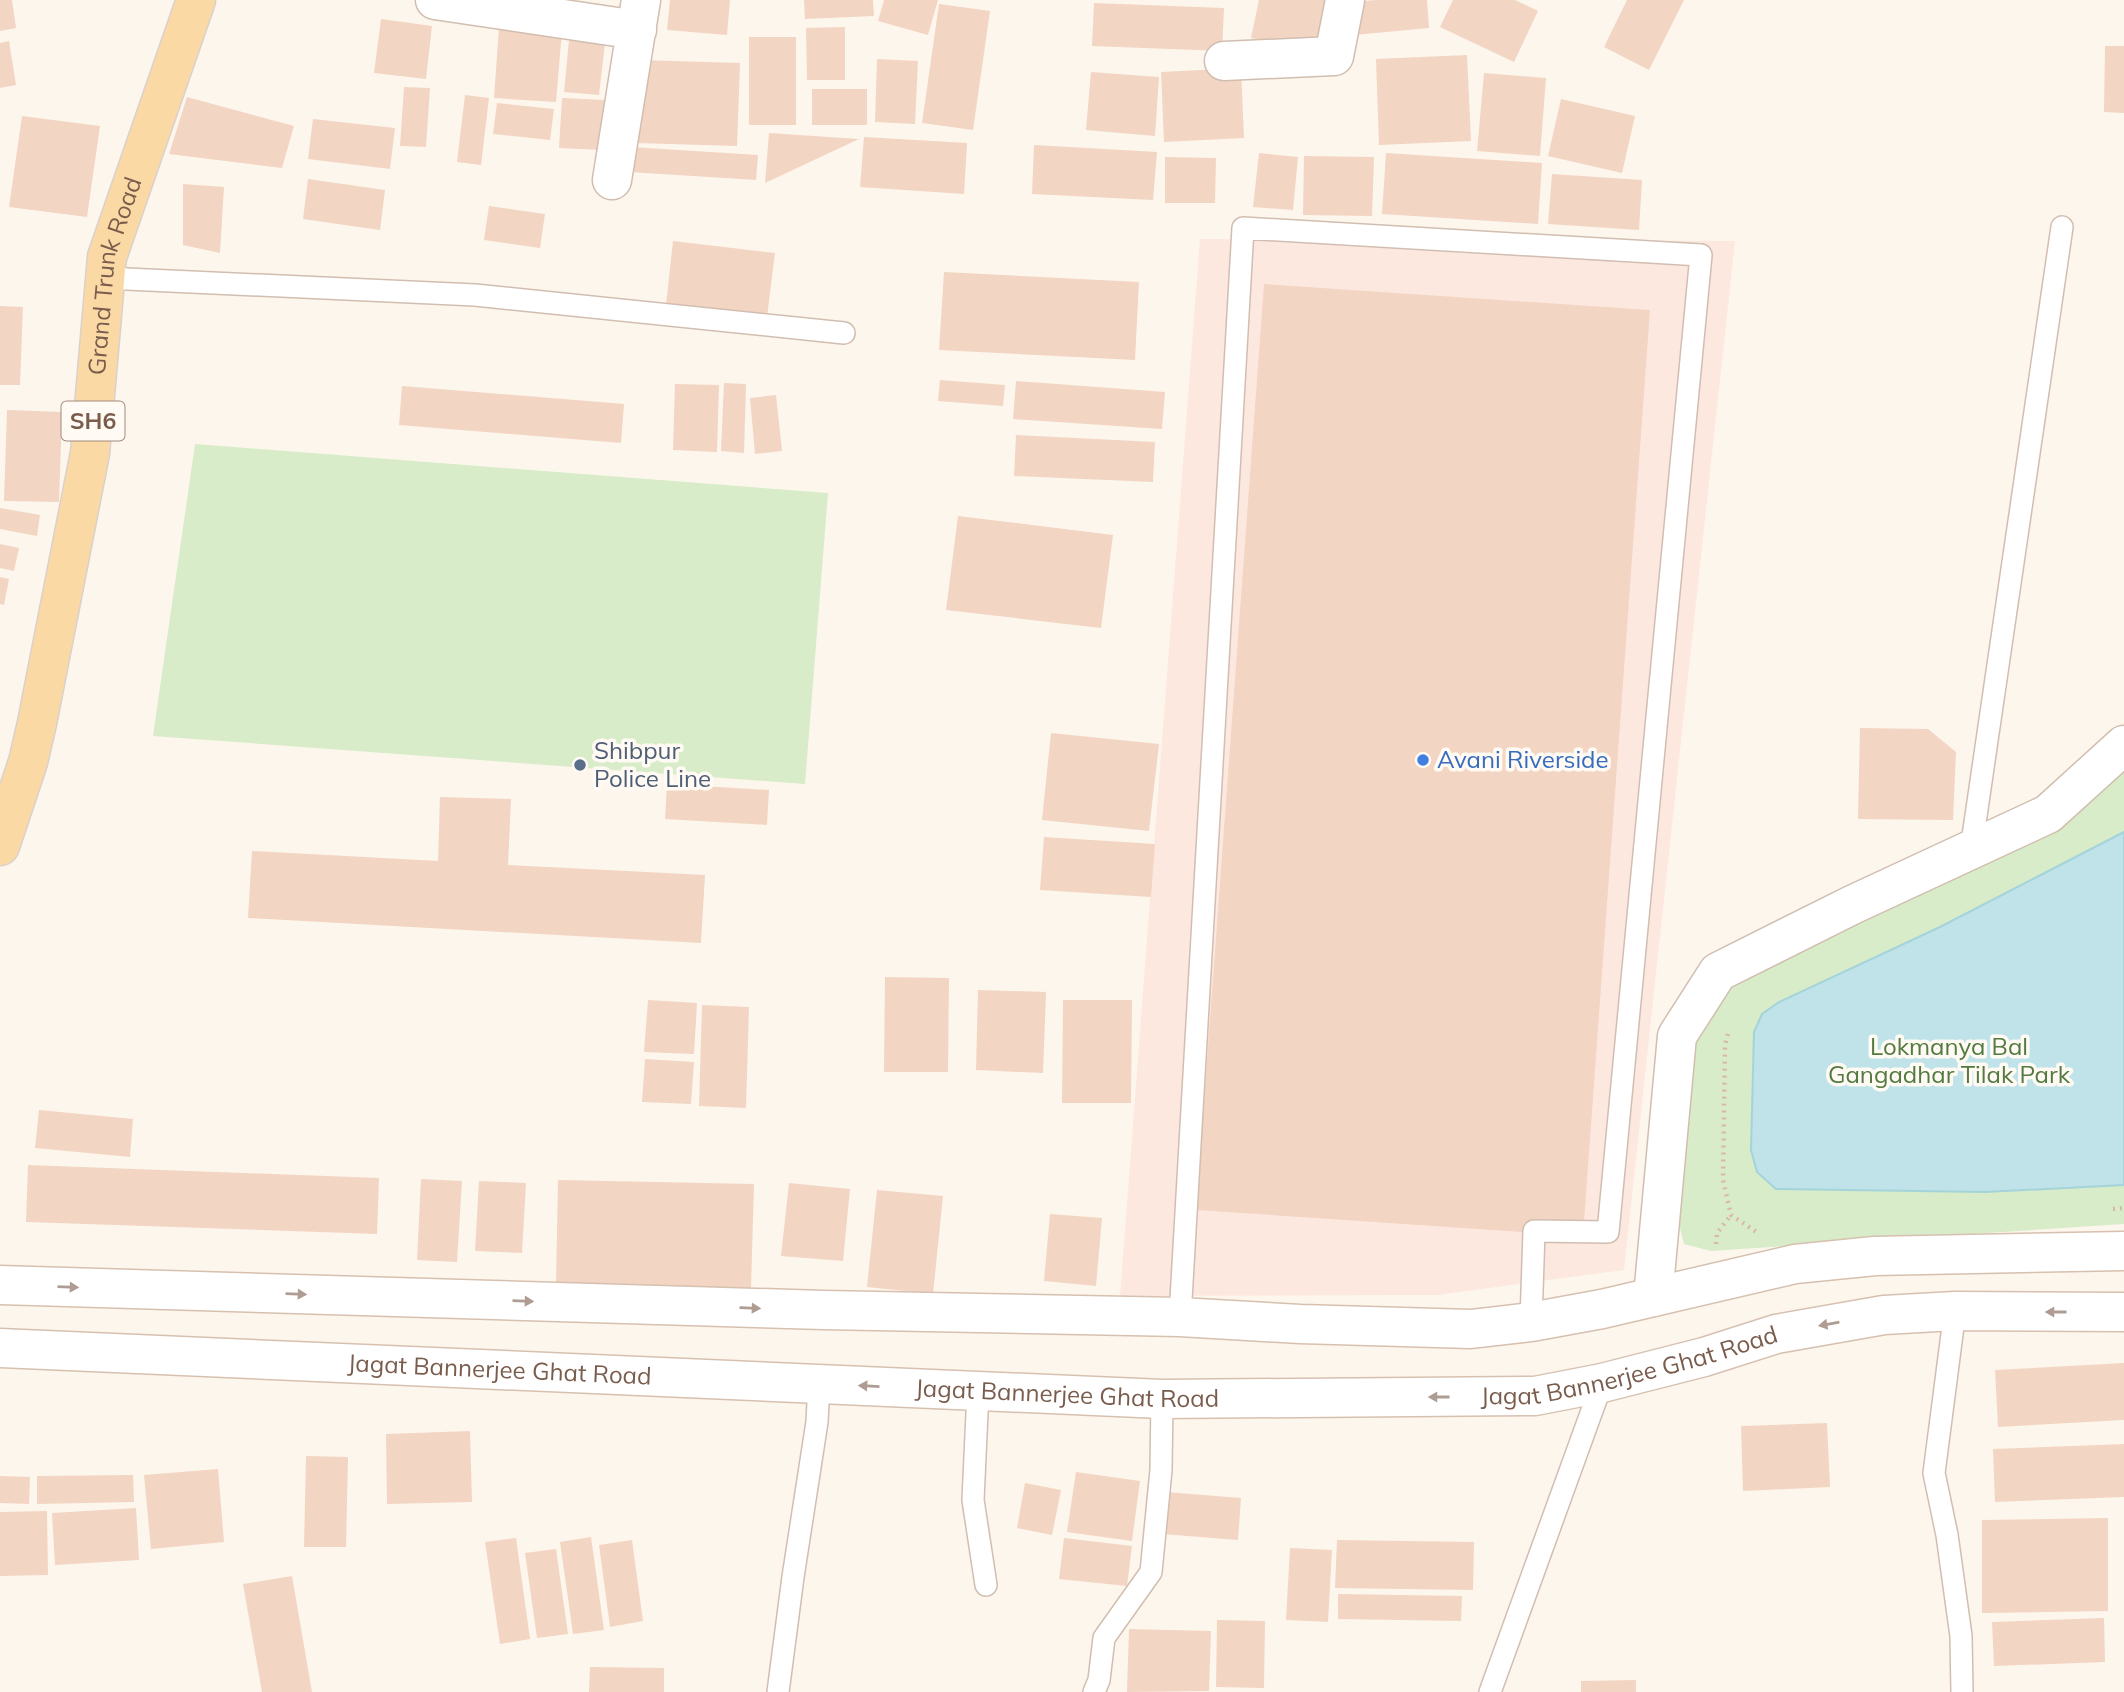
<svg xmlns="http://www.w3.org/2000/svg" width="2124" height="1692" font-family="Mulish,sans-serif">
<rect width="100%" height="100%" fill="#fdf6ec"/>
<path fill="#fde8e0" d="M1200,239l535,2 -111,1029 -187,25 -317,1z"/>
<path fill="#d8ecc9" d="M195,444l633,49 -23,291 -652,-48z
M2124,745v479l-413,27 -27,-7 -7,-28 11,-176 30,-68 101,-39z"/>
<path fill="#bfe3e8" stroke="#a5d3da" stroke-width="2" d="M2124,832v353l-139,7 -209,-3 -19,-17 -6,-22 3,-118 8,-18 17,-12 161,-75z"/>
<path fill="#f3d5c3" d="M0,0h12l4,28 -16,3z
M670,0h60l-3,35 -60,-5z
M804,0h69l1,16 -69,3z
M884,0h54l-10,35 -50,-14z
M1259,0h71l-10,51 -69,-13z
M1376,0h51l2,28 -75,7 -2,-33z
M1453,0h62l23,11 -24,51 -74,-35z
M1627,0h57l-35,70 -45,-23z
M1094,3l130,5 -2,43 -130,-5z
M939,4l51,7 -17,119 -51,-7z
M381,19l51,7 -6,53 -52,-6z
M499,27l63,4 -6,71 -62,-4z
M845,27v53h-38l-1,-52z
M570,30l36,4 -7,61 -35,-3z
M749,37h47v88h-47z
M9,41l7,44 -16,3v-45z
M2105,46h19v67l-20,-1z
M1467,55l4,86 -92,4 -3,-86z
M877,59l41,2 -3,63 -40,-2z
M639,60l101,3 -3,83 -101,-3z
M1241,68l3,70 -80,4 -3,-70z
M1091,72l68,5 -4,59 -69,-6z
M1484,73l62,5 -6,78 -63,-5z
M404,87l26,1 -4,59 -26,-1z
M812,89h55v36h-55z
M465,95l24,3 -8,67 -24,-3z
M187,97l107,29 -12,42 -113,-14z
M562,98l44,2 -3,50 -44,-2z
M1561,99l74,17 -13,57 -74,-17z
M497,103l57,6 -4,31 -57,-6z
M22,116l78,10 -13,91 -78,-10z
M313,119l82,9 -5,41 -82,-10z
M769,133l90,6 -94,44z
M864,137l103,6 -3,51 -104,-7z
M1034,145l123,7 -4,48 -121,-6z
M631,147l127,8 -2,25 -127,-8z
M1259,153l39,4 -5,53 -40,-3z
M1386,153l156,10 -4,61 -156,-10z
M1304,156l70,1 -2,59 -69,-1z
M1165,157l51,1 -1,45h-50z
M1552,174l90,6 -3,50 -91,-6z
M308,179l77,11 -5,40 -77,-11z
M183,184l41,3 -4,66 -37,-8z
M489,206l56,8 -5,34 -56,-8z
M673,241l102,12 -8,64 -101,-12z
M944,272l195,10 -4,78 -196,-10z
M1264,284l386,26 -67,926 -387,-26z
M0,306l23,1 -3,78h-20z
M940,380l65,5 -2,21 -65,-5z
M1016,381l149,11 -3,37 -149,-10z
M724,383l22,1 -2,69 -23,-2z
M675,384l44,1 -2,67 -44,-2z
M402,386l222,18 -3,39 -222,-18z
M776,395l6,56 -27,3 -5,-56z
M7,410l55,2 -3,90 -55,-1z
M1016,435l139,7 -2,40 -139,-6z
M0,508l40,7 -3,21 -37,-7z
M958,516l155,19 -12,93 -155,-18z
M0,544l19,4 -5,23 -14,-3z
M0,577l9,2 -5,26 -4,-1z
M1860,728l68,1 28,23 -3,68 -95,-1z
M1051,733l108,11 -10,87 -107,-11z
M667,784l102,6 -2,35 -102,-6z
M440,797l71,2 -3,66 197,10 -4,68 -453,-25 4,-67 186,10z
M1044,837l111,7 -4,53 -111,-7z
M885,977l64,1 -1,94h-64z
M978,990l68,2 -3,81 -67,-3z
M648,1000l49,3 -3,51 -50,-2z
M1063,1000h69l-1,103h-69z
M702,1005l47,2 -3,101 -47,-2z
M645,1059l49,3 -3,42 -49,-2z
M39,1110l94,9 -3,38 -95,-9z
M28,1165l351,13 -2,56 -351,-12z
M421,1179l41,2 -5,81 -40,-2z
M558,1180l196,4 -3,104 -195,-4z
M479,1181l47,2 -4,70 -47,-2z
M789,1183l61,6 -7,72 -62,-5z
M877,1190l66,6 -10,98 -66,-7z
M1050,1214l52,4 -6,68 -52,-5z
M2124,1363v57l-126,7 -3,-57z
M1827,1423l3,64 -87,4 -2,-65z
M470,1431l2,71 -85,2 -1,-70z
M2124,1444v53l-129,5 -2,-53z
M306,1456l42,1 -2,90h-42z
M218,1469l6,73 -73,7 -7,-74z
M1076,1472l64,9 -8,60 -65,-9z
M133,1475l1,27 -97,2v-28z
M0,1476l30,1 -1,27 -29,-1z
M1025,1483l36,7 -9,45 -35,-7z
M1166,1492l75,6 -3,42 -76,-6z
M136,1508l3,52 -84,5 -3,-52z
M47,1511l1,64 -48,1v-64z
M2108,1518v93l-126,2v-93z
M591,1537l13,93 -31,4 -13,-92z
M516,1538l14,101 -30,5 -15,-102z
M1064,1538l68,8 -5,40 -68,-7z
M632,1540l11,81 -33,6 -11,-82z
M1337,1540l137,2 -1,48 -138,-2z
M1290,1548l42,2 -4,72 -42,-2z
M556,1549l12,85 -31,4 -12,-85z
M292,1576l20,116h-50l-19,-108z
M1338,1594l124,2 -1,25 -123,-2z
M2104,1618l1,44 -111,4 -2,-44z
M1217,1620l48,1 -1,67 -48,-1z
M1129,1629l82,2 -2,60 -82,1z
M590,1667l74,1v24h-75z
M1636,1680v12h-55v-11z"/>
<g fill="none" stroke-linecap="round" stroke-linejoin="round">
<g stroke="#d1beb0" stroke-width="24">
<path id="service" d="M105,278l370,17 369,38
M1971,850l91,-623
M1955,1311l-21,162 13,62 14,101 1,56
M1180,1317l63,-1089 458,27 -93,977 -74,-1 -3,91
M978,1391l-5,109 13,85
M778,1692l15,-115 24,-155 2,-38
M1094,1692l5,-12 5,-42 47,-66 10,-102 1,-71
M1490,1692l112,-309"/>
</g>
<g stroke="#d1beb0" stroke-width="41">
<path id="minor" d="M435,0l202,30
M1224,61l110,-5 11,-56
M612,180l29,-180
M1653,1297l24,-261 41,-64 134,-67 196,-91 76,-69"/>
</g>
<g stroke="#d6c0b0" stroke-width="41">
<g id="secondary">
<path d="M0,1285l824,25 356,7 120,7 171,5 60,-7 71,-13 193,-45 80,-8 249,-5"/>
<path id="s1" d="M0,1348l1162,51 373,-3 67,-13 102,-26 72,-23 108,-19 71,-4 169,1"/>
</g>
</g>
<g stroke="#dad1cd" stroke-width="41">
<g id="primary">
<path id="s2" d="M0,846l28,-84 9,-39 53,-270 17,-196 89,-257"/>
</g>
</g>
<path stroke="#d9b8a5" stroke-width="4.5" stroke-dasharray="2 5" stroke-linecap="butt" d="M1728,1034l-3,11 -2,135 8,35 27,18
M2113,1209l11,-1
M1716,1244l1,-11 14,-18"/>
<use href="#service" stroke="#fff" stroke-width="21"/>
<use href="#minor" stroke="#fff" stroke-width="38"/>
<use href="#secondary" stroke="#fff" stroke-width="38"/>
<use href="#primary" stroke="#fbd9a5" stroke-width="38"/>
</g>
<defs><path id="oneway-solid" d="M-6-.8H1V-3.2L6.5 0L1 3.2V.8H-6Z" transform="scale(1.75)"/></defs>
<g fill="#af9d94">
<use href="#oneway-solid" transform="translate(68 1287) rotate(2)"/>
<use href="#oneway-solid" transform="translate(296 1294) rotate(2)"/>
<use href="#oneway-solid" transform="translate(523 1301) rotate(2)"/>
<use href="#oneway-solid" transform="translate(750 1308) rotate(2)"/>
<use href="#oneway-solid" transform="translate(2056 1312) rotate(-180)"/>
<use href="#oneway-solid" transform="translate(1829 1324) rotate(170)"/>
<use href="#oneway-solid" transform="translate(869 1386) rotate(-177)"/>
<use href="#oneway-solid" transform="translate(1439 1397) rotate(180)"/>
</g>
<circle fill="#3f7fe0" stroke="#fffaf3" stroke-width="2.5" cx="1423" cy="760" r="7"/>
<circle fill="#5c6f8a" stroke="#fffaf3" stroke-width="2.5" cx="580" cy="765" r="7"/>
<g text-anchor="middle" stroke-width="7" stroke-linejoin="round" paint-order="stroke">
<rect fill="#fffaf3" stroke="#a28b7f" stroke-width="2" x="61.5" y="401.5" width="63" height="39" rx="5"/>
<g font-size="23" font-weight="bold" fill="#7a5c4d">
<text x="93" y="429">SH6</text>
</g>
<g font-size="24" fill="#7a5c4d" stroke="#fffaf3">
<text dy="8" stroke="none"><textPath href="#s2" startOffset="583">Grand Trunk Road</textPath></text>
<text dy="8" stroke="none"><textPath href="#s1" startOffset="1634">Jagat Bannerjee Ghat Road</textPath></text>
<text dy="8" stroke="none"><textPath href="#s1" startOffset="500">Jagat Bannerjee Ghat Road</textPath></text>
<text dy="8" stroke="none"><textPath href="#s1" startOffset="1068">Jagat Bannerjee Ghat Road</textPath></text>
</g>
<g font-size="24" fill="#4e5e75" stroke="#fffaf3" text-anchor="start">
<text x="594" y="759">Shibpur<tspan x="594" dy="28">Police Line</tspan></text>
</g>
<g font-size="24" fill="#366cbe" stroke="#fffaf3" text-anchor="start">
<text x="1437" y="768">Avani Riverside</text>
</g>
<g font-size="24" fill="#537a41" stroke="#fffaf3">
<text x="1949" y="1055">Lokmanya Bal<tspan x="1949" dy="28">Gangadhar Tilak Park</tspan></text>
</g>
</g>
</svg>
